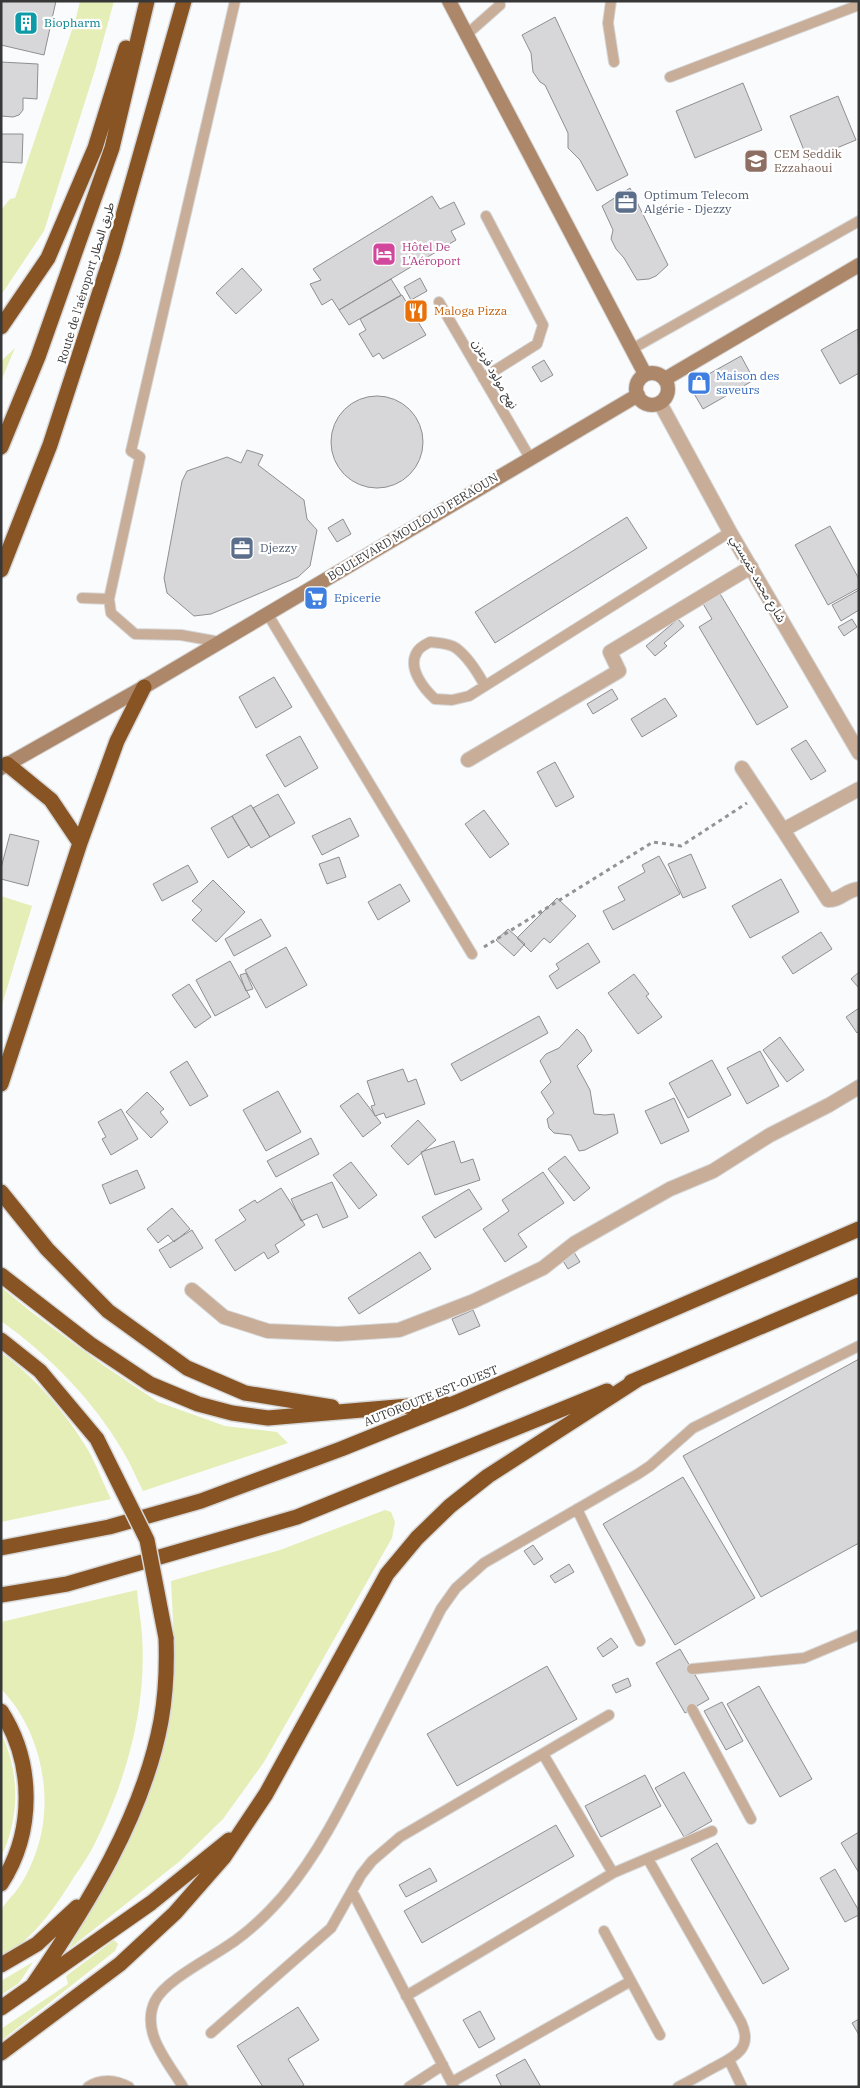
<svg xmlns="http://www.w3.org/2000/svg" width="860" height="2088" font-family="'IBM Plex Serif','Noto Sans Arabic',serif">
<rect width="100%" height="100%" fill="#fafbfd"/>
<path fill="#e4eeb6" d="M80,1h34l-19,69 -51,161 -43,64v-85l9,-11 5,-1 61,-180z
M15,348l-14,33v-20z
M1,896l31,10 -31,102z
M1,1287l29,24 73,54 55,37 67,24 52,6 11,11 -145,48c-6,-12 -12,-26 -19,-38 -30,-52 -74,-97 -123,-132z
M1,1353c33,22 67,63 87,97 9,16 15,33 23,49l-110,23z
M385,1510l6,2 4,10 -3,16 -128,224 -41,57 -43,42 -111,88 72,-146 30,-113 3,-50 -3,-59 109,-31z
M137,1590c1,15 4,30 5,45 5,71 -15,143 -46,206 -6,13 -14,24 -22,36 -19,31 -41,62 -73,81 0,-13 -1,-34 0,-46 2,-8 13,-17 18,-25 7,-10 14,-25 18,-38 18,-52 3,-121 -36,-160v-67z
M1,1733c19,39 19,85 0,124z
M114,1940l4,4 -3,7 -114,90v-12l67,-45 -2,-8z
M33,1962l-14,21 -18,12v-14z"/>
<path fill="#d7d7da" stroke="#8f8f91" d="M1,1h55l-12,54 -43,-10z
M555,17l73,158 -31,16 -17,-31 -12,-12v-15l-23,-48 -5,-3 -7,-10 -2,-19 -9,-18z
M1,62l37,2 -1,35 -14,-1v12l-4,5 -6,2 -12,-1z
M743,83l19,47 -67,28 -19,-47z
M838,96l18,44 -48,20 -18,-44z
M1,134h22l-1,29 -21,-1z
M630,188l38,77 -12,11 -7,3 -12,1 -13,-22 -8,-9 -5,-10 2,-9 -11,-24z
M432,196l8,13 14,-7 11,22 -14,7 5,9 -117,70 -7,-11 -10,6 -12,-21 11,-4 -8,-11z
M242,268l20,22 -26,24 -20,-21z
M420,278l7,13 -16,9 -7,-13z
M391,279l10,16 -52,30 -10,-15z
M402,295l24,40 -43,24 -4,-6 -6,4 -14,-23 7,-4 -6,-11z
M858,329l1,44 -19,11 -19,-34z
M741,356l13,24 -51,29 -14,-24z
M544,360l9,15 -12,7 -9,-15z
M331 442a46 46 0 1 1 92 0a46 46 0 1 1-92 0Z
M247,450l16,5 -5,10 46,35 3,19 10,11 -7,36 -12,11 -87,37 -17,2 -27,-23 -3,-15 18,-97 5,-10 40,-14 14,6z
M627,517l20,31 -152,95 -20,-31z
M343,519l8,15 -14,8 -9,-14z
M830,526l29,53v9l-31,17 -33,-60z
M859,590v20l-18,11 -9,-16z
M719,592l69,115 -31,18 -58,-98 13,-8 -10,-17z
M678,619l6,7 -20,17 3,3 -12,10 -9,-10z
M852,619l5,8 -13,9 -6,-9z
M274,677l18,30 -36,21 -17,-31z
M612,689l6,10 -25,15 -6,-10z
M665,698l12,18 -35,21 -11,-18z
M300,736l18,32 -33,19 -19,-32z
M806,740l20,31 -15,9 -20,-31z
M555,762l19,35 -18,10 -19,-35z
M278,794l17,29 -25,14 -17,-29z
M251,805l19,32 -19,11 -19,-32z
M484,810l25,34 -19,14 -25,-34z
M232,816l17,29 -21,13 -17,-30z
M350,818l9,18 -37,19 -10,-19z
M10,834l29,7 -11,45 -27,-7v-11z
M691,854l15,34 -23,10 -15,-34z
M659,856l21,38 -67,36 -10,-19 22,-11 -7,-13 27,-15 -3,-7z
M339,857l7,20 -19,7 -8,-20z
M188,865l10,17 -36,19 -9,-17z
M781,879l18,33 -49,26 -18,-32z
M213,880l32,32 -29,30 -24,-22 10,-10 -10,-9z
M400,884l10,17 -32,19 -10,-18z
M557,898l19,18 -26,27 -6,-5 -13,14 -14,-14z
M261,919l10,17 -37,20 -9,-17z
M508,929l17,15 -11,12 -18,-16z
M821,932l11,17 -39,25 -11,-17z
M588,943l12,19 -43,27 -8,-13 10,-7 -3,-5z
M286,947l21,38 -41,23 -21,-38z
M230,961l20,36 -35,19 -19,-36z
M859,972v16l-8,-9z
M246,973l7,16 -7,2 -6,-16z
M634,974l15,20 -3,2 16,21 -24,17 -30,-41z
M189,984l22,33 -16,11 -23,-33z
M859,1008v23l-2,2 -11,-16z
M539,1016l9,17 -87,48 -10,-17z
M577,1029l7,7 8,15 -15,15 13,24 4,24 11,1 9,-1 4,19 -33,17 -6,1 -8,-16 -17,-2 -5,-5 -2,-9 7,-6 -13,-21 10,-10 -11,-21 6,-7 13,-6z
M780,1037l24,33 -17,12 -24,-32z
M760,1051l19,35 -32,18 -20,-36z
M712,1060l19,35 -43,23 -19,-35z
M187,1061l21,35 -18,10 -20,-34z
M403,1069l5,13 8,-3 9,25 -39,14 -2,-5 -9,3 -4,-10 4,-1 -8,-24z
M278,1091l23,41 -35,19 -23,-41z
M147,1092l17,17 -4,3 8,10 -17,16 -25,-26z
M358,1093l23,30 -18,14 -23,-31z
M674,1098l15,33 -28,13 -16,-33z
M121,1109l17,30 -27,16 -9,-16 4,-2 -8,-15z
M418,1120l18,20 -28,25 -17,-19z
M311,1138l8,16 -43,23 -9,-16z
M454,1141l7,22 12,-4 7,21 -45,15 -14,-43z
M565,1156l25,32 -16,13 -26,-32z
M351,1162l26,33 -18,14 -26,-34z
M137,1170l8,18 -35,16 -8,-19z
M543,1172l21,31 -46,31 9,13 -22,15 -22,-33 26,-18 -7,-11z
M332,1182l16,35 -25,11 -6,-14 -16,7 -10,-22z
M281,1188l24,37 -30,20 4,7 -11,7 -4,-7 -29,19 -20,-31 31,-20 -7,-10 16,-10 2,3z
M469,1189l13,20 -47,29 -13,-21z
M172,1208l18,21 -16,13 -6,-7 -10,8 -11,-14z
M192,1230l11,18 -33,20 -11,-18z
M572,1249l8,13 -12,7 -8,-13z
M420,1252l11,17 -72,45 -11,-16z
M473,1310l7,16 -21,9 -7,-16z
M859,1359v184l-98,54 -78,-141z
M683,1477l72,121 -80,47 -72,-121z
M533,1545l10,14 -9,6 -10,-14z
M569,1564l5,8 -19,11 -5,-7z
M611,1638l7,9 -15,10 -6,-9z
M680,1649l29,50 -24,14 -29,-50z
M547,1666l30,53 -120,67 -30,-52z
M628,1678l3,8 -15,7 -4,-8z
M759,1686l53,93 -32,18 -53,-93z
M722,1702l21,39 -17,9 -22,-39z
M684,1772l28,49 -28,16 -29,-49z
M645,1775l16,31 -60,31 -16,-31z
M556,1825l18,31 -152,87 -18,-32z
M859,1832v41l-18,-30z
M717,1843l72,126 -26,15 -72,-125z
M430,1868l7,13 -31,16 -7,-12z
M835,1869l24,42v4l-14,7 -25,-44z
M298,2007l21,33 -31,19 16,26 -3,2h-38l-26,-41z
M480,2011l15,28 -16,9 -16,-28z
M859,2019v16l-7,-12z
M525,2059l16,28h-39l-6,-12z"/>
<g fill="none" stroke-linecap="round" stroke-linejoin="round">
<g stroke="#d7d8da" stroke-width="12">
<path id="service" d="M611,1l-3,22 6,39
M466,35l34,-30 -1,-4
M670,77l189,-72
M439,302l91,156
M632,349l227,-128
M483,378l54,-34 6,-19 -57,-109
M82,598l27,1
M267,613l205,341
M220,642l-39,-7 -46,-1 -24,-21 -2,-14 31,-142 -9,-6 104,-450
M485,686c-7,-13 -17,-29 -29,-38 -7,-5 -18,-5 -26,-6 -4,2 -11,6 -13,10 -10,16 7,37 18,47l17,1 17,-4 261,-164
M577,1509l63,132
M692,1669l112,-11 55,-23
M692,1709l59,110
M543,1754l70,119
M648,1859l93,163c13,27 -7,35 -28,46 -11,6 -23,13 -35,19
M352,1891l102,196
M604,1931l56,104
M406,1996l207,-123 99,-42
M211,2033l120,-105 30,-53 11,-14 28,-24 209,-122
M729,2060l13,27
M452,2082l179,-101
M88,2087c13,-9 28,-7 41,0
M183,2087c-15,-25 -43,-55 -28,-86 11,-22 60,-45 81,-61 17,-12 33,-28 47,-44 36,-43 60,-92 85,-142 24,-48 49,-97 73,-145l15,-21 28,-25 154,-89 12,-8 43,-38 166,-82
M409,2087l34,-22"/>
</g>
<g stroke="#d7d8da" stroke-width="16">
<path id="minor" d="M468,760l151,-89 -9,-19 141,-85
M742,768l41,62
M859,789l-76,41 45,70c12,1 19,-11 31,-11
M192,1290l32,27 44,14 70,3 61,-4 75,-29 69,-33 32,-25 95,-54 43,-18 57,-36 59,-30 30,-18"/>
</g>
<g stroke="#d7d8da" stroke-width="16">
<path id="tertiary" d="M660,403l70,129 129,221"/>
</g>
<g stroke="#d7d8da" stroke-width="16">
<path id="secondary" d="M449,1l196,373
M636 389a16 16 0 1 1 32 0a16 16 0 1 1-32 0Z
M665,379l194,-114
M1,768l143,-81 494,-292"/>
</g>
<g stroke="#d7d8da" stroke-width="18">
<path id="motorway" d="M1,327l47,-69 47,-110 31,-100
M1,447l37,-90 74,-209 35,-147
M1,570l49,-125 63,-194 71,-250
M7,764l44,36 29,43
M1,1084l79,-241 37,-102 27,-54
M1,1192l46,57 61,62 79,57 58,25 87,14
M1,1275l89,69 60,40 48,20 34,9 36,5 176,-15
M1,1340l39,31 57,68
M631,1382l228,-97
M1,1548l108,-21 92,-26 140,-52 119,-48 399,-172
M1,1595l66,-11 230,-67 310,-126
M1,1711c33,51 34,121 0,173
M1,1965l36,-21 40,-37
M33,1985c54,-79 110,-168 128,-264 5,-28 6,-56 5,-83
M1,2008l150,-105 78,-63
M1,2053l119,-89 55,-51 49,-56 42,-63 121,-220 30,-36 33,-32 38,-30 152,-98"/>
</g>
<path stroke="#949496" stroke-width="3" stroke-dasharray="4 4" stroke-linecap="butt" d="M484,947l169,-105 28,4 66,-43"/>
<use href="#service" stroke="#c8ae99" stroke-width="10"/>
<use href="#minor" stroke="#c8ae99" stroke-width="14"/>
<use href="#tertiary" stroke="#c8ae99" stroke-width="14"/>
<use href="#secondary" stroke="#ad8769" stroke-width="14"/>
<use href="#motorway" stroke="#885424" stroke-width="15"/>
<g stroke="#d7d8da" stroke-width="18" stroke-linecap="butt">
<path id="motorway-bridge" d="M97,1439l50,101 19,98"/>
</g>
<use href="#motorway-bridge" stroke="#885424" stroke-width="15"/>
</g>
<defs>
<g id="building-square" transform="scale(1.25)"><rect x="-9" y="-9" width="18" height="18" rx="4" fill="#0f9aa8" stroke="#fff"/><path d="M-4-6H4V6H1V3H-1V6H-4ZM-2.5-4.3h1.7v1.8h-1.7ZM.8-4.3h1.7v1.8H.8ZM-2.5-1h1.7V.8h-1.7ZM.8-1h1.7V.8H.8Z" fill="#fff"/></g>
<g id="school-square" transform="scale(1.25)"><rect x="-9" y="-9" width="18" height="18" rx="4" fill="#8d6e63" stroke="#fff"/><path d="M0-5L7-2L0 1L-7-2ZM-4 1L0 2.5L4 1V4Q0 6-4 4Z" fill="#fff"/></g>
<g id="office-square" transform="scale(1.25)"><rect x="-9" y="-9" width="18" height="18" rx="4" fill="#5c6f8a" stroke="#fff"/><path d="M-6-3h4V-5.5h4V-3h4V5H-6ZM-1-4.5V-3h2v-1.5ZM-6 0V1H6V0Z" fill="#fff"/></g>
<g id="hotel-square" transform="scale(1.25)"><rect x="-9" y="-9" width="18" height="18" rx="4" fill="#d1479c" stroke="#fff"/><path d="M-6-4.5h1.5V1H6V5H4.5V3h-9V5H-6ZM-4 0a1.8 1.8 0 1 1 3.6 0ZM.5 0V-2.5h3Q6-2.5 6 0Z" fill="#fff"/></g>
<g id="restaurant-square" transform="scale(1.25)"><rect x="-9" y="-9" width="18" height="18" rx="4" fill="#e8710a" stroke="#fff"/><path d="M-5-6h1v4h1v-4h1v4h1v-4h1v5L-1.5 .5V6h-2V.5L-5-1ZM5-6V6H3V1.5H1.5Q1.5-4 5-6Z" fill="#fff"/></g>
<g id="shop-square" transform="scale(1.25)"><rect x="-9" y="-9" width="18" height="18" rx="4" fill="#3f7fe0" stroke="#fff"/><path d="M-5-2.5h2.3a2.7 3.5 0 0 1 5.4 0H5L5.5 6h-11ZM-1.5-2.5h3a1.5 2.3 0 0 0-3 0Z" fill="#fff"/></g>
<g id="supermarket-square" transform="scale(1.25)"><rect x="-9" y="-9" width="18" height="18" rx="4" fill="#3f7fe0" stroke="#fff"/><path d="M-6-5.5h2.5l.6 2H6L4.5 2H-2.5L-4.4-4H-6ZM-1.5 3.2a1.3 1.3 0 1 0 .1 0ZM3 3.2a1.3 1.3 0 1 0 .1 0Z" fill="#fff"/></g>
</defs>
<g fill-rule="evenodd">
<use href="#building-square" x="26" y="23"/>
<use href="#school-square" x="756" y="161"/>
<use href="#office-square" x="626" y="202"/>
<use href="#hotel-square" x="384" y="254"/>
<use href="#restaurant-square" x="416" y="311"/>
<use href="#shop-square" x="699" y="383"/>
<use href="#office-square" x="242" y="548"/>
<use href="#supermarket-square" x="316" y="598"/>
</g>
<g text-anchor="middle" stroke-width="4.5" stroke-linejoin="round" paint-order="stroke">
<g font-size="12" fill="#0d838f" stroke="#fff" text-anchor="start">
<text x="44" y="27">Biopharm</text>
</g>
<g font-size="12" fill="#785e54" stroke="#fff" text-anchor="start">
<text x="774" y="158">CEM Seddik<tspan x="774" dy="14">Ezzahaoui</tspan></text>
</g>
<g font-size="12" fill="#4e5e75" stroke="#fff" text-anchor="start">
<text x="644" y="199">Optimum Telecom<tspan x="644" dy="14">Algérie - Djezzy</tspan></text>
<text x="260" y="552">Djezzy</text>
</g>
<g font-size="12" fill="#b23c85" stroke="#fff" text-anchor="start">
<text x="402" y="251">Hôtel De<tspan x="402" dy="14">L'Aéroport</tspan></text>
</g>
<g font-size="12" fill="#373738" stroke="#fff">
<text transform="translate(86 283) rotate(-73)" y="4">Route de l'aéroport طريق المطار</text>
<text transform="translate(495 374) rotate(60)" y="4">نهج مولود فرعزن</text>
<text transform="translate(413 527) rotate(-31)" y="4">BOULEVARD MOULOUD FERAOUN</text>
<text transform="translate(758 579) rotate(60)" y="4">شارع محمد خميستي</text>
<text transform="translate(431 1396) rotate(-22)" y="4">AUTOROUTE EST-OUEST</text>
</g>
<g font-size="12" fill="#c56008" stroke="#fff" text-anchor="start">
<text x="434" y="315">Maloga Pizza</text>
</g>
<g font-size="12" fill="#366cbe" stroke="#fff" text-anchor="start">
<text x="716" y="380">Maison des<tspan x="716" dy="14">saveurs</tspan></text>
<text x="334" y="602">Epicerie</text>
</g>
</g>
<rect width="860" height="2088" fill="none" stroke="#373738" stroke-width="5"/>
</svg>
